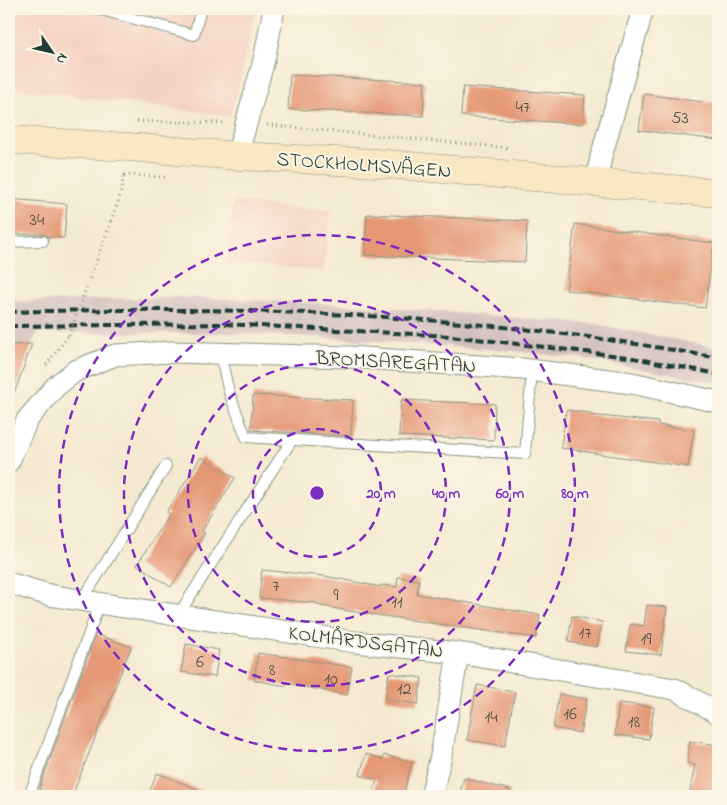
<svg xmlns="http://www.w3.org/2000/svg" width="727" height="805" font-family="'Indie Flower',sans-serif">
<rect width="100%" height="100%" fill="#fcf5e5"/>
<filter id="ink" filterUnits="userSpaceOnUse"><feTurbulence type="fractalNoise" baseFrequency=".02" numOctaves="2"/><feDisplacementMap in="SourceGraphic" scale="10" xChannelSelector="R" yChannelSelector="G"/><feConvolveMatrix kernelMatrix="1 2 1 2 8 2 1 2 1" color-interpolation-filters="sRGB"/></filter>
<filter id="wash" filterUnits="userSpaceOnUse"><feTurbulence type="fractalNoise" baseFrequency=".0096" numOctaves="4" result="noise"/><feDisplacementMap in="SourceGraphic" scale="20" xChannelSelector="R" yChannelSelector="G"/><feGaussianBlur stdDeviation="1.12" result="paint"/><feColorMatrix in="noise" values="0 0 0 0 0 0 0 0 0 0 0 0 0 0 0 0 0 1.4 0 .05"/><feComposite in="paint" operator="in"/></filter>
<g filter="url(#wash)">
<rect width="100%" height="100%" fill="#f4ead1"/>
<path fill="#f5d2c3" d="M17,9h240l-26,107 -222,-28v-52z
M233,202l97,9 -6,60 -97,-9z"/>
<path fill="#d1bfbd" d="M181,297l176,8 238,19 123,24v35l-132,-24 -72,-8 -196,-14 -91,-4h-190l-5,11 -23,66v-108z"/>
<g id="blocks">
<path fill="#e59876" d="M290,75l135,7 -2,34 -135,-7z
M463,87l122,8 -2,29 -122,-8z
M644,94l74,10v36l-79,-10z
M9,199l58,5 -3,34 -15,-1 -6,-3h-34z
M367,214l160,7 -2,41 -160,-7z
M575,224l139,19 -9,65 -139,-18z
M32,344l-21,58 -2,-1v-56z
M253,395l100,5 -2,36 -100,-6z
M401,400l94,4 -1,36 -95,-4z
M566,410l24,3v2l68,7v3l36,5 -6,37 -127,-19z
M201,457l34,21 -33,53 3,2 -34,54 -34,-22 32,-51 -3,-2z
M262,570l63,6 56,11v-2l16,2 1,-10 21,3 -2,14 123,21 -4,23 -187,-27 -32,-6v-2l-58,-5z
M647,605l20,2 -6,48 -35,-4 4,-25 1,-2 13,2z
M572,616l30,6 -5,25 -29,-5z
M96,634l35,13 -59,149h-16l-17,-7z
M186,644l33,6 -4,27 -34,-5z
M258,653l94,14 -5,28 -61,-12v3l-32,-6z
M389,673l33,5 -4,26 -33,-5z
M477,685l38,7 -10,54 -38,-6z
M559,694l28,5 -7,34 -27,-5z
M619,703l35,4 -5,32 -34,-4z
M690,741l28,4v51h-29l6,-31 -8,-2z
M366,754l17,5 1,-4 28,7 -9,34h-31l5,-16 -17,-5z
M157,773l56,22v1h-65z
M464,778l46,12 -1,6h-50z"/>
</g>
</g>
<g filter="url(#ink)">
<use href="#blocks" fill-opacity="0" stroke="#8a9482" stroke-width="1"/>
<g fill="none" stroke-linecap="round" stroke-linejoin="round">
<g stroke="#8a9482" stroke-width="12">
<path id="lane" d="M98,9l96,26 7,-26
M9,242l34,-1
M220,354l9,38 17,45 279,17 7,-84
M85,600l3,-9 78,-125
M178,615l114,-175
M29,796l71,-193"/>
</g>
<g stroke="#8a9482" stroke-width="23">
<path id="street" d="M237,156l27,-96 10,-51
M596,182l5,-25 42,-148
M9,461l18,-41 28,-33 20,-16 40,-16 57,-3 177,5 173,12 110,14 86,19
M9,583l40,12 61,10 245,37 103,11 217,36 43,24
M431,796l10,-40 17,-103"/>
</g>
<g stroke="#8a9482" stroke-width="29">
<path id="secondary" d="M9,140l120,7 108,9 138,7 343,30"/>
</g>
<path stroke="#8a9482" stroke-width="3" stroke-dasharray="1 4" stroke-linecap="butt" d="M137,121l89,2
M267,125l242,23
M124,175l42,2
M111,221l9,-25 4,-22
M46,365l23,-30"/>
<use href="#lane" stroke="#fff" stroke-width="10"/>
<use href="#street" stroke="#fff" stroke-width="21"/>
<use href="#secondary" stroke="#fae7c3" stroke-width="28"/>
<path stroke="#1f3d34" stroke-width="4" stroke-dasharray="8 4" stroke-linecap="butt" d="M9,312c237,-7 475,2 709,46
M9,326l215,-2 227,12 177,21 90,17"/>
<path stroke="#8a9482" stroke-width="3" stroke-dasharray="1 4" stroke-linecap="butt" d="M69,335l42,-114"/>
</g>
</g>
<g fill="none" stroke="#7b2cbf" stroke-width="2.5" stroke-dasharray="9 6">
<circle cx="317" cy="493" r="64"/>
<circle cx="317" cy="493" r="129"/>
<circle cx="317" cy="493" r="193"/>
<circle cx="317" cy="493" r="258"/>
</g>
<g text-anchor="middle" stroke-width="4" stroke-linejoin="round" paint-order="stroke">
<g font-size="18" fill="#505444">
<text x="523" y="112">47</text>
<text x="680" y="123">53</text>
<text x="37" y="225">34</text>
<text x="276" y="591">7</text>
<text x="336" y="600">9</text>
<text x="397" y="607">11</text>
<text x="585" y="638">17</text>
<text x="646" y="644">19</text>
<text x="200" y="667">6</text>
<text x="272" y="675">8</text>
<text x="331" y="684">10</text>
<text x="404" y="694">12</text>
<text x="570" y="719">16</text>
<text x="491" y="722">14</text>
<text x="634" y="727">18</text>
</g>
<g font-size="20" fill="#1f3d34" stroke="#fcf5e5">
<text transform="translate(364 164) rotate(4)" y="7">STOCKHOLMSVÄGEN</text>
<text transform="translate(396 361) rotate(3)" y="7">BROMSAREGATAN</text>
<text transform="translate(366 641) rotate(7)" y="7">KOLMÅRDSGATAN</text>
</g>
</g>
<circle cx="317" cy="493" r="8" fill="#7b2cbf" stroke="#fcf5e5" stroke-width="2.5"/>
<g font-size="15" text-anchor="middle" font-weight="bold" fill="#7b2cbf" stroke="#fcf5e5" stroke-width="4" stroke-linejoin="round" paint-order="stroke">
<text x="381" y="498">20 m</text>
<text x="446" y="498">40 m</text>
<text x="510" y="498">60 m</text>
<text x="575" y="498">80 m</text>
</g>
<rect width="727" height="805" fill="none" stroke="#fcf5e5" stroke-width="30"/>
<g transform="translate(52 52) rotate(124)" stroke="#fcf5e5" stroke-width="4" paint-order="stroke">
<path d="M0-4L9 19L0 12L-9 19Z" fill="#1f3d34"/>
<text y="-8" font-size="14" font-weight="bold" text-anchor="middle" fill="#1f3d34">N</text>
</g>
</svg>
